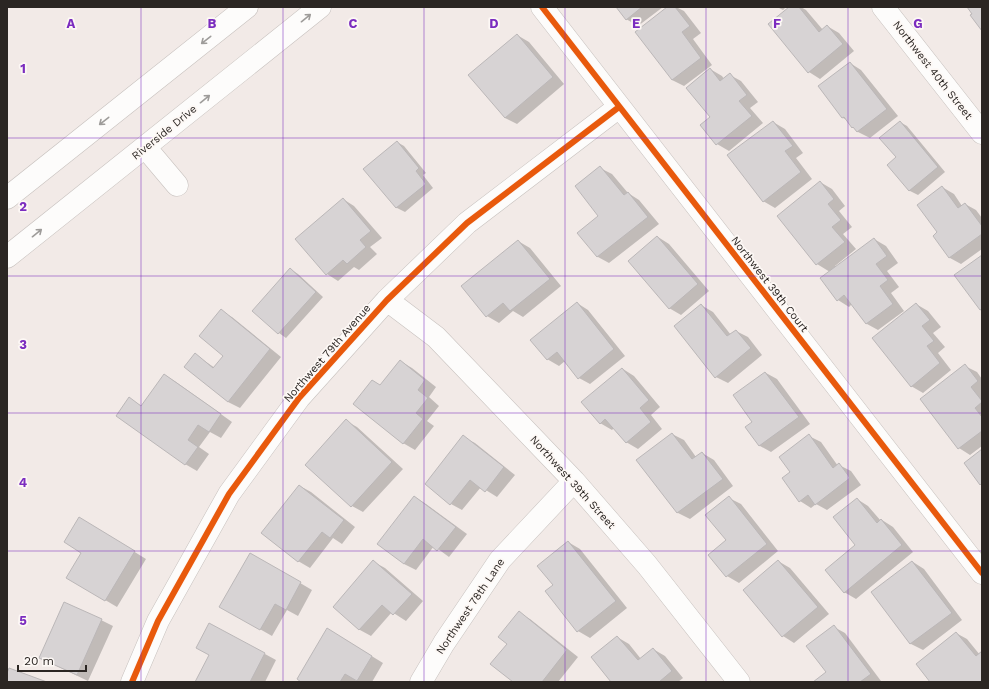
<svg xmlns="http://www.w3.org/2000/svg" width="989" height="689" font-family="'Work Sans',sans-serif">
<rect width="100%" height="100%" fill="#f2eae7"/>
<path fill="#0003" d="M617,7h46l-25,19 -12,-7z
M669,7h7l8,4 17,22 -8,6 19,26 -28,21 -12,-6z
M777,7h9l-3,3z
M791,7h10l5,3 17,20 4,-4 12,7 15,18 -34,28 -11,-7z
M517,35l12,7 35,42 -47,40 -12,-6z
M850,63l11,7 37,46 -28,22 -12,-6 -11,-12 -4,-2 -24,-31z
M710,69l12,7 2,3 6,-4 11,6 17,21 -8,6 13,15 -34,28 -12,-7 -6,-26z
M773,122l12,7 18,24 -7,5 16,21 -37,29 -12,-7z
M900,122l7,4 38,46 -27,23 -8,-4 -22,-26 9,-8z
M397,142l7,4 22,27 -3,2 10,13 -28,24 -8,-4 -33,-39z
M600,168l12,6 16,19 11,7 20,24 -50,39 -11,-6 -19,-24 21,-17z
M820,182l12,7 13,17 -6,5 13,16 -9,7 13,15 -21,17 1,1 38,-28 12,7 12,17 -11,8 12,16 -8,6 13,18 -26,19 -11,-6 -15,-20 -3,3 -11,-7 -8,-28 -13,-8 -39,-48z
M942,187l12,7 8,12 3,-2 11,6 6,8v31l-21,15 -11,-6 -11,-25z
M343,199l11,7 28,32 -12,9 7,7 -18,16 -5,-3 -16,14 -11,-7z
M658,237l11,7 40,47 -28,24 -12,-7z
M518,241l12,7 31,38 -38,31 -10,-6 -14,12 -12,-7z
M290,269l8,5 25,23 -37,41 -7,-5z
M577,303l11,7 37,46 -35,28 -11,-6 -14,-17 -6,5 -12,-7z
M916,304l12,7 13,16 -8,6 12,14 -7,6 13,17 -28,23 -12,-7z
M701,305l12,7 18,23 5,-4 12,6 14,18 -34,28 -12,-6z
M221,311l11,6 49,40 -41,51 -12,-6 -32,-47 19,13 9,-12z
M400,361l12,7 24,19 -7,10 10,9 -12,15 7,5 -19,24 -12,-7 -22,-57z
M965,366l12,6 5,7v67l-12,9 -11,-7z
M623,369l11,7 26,31 -9,8 11,14 -24,20 -12,-7 -12,-14 -2,2 -12,-7z
M766,373l11,6 33,45 -39,28 -11,-6 -14,-18 7,-6z
M165,375l11,7 56,40 -11,16 -11,-6 -11,15 10,7 -12,17 -12,-7 -56,-65 13,7z
M346,421l11,6 46,42 -40,43 -11,-6z
M672,434l12,6 12,17 6,-4 12,7 19,26 -43,33 -12,-6 -40,-53z
M809,436l12,6 17,24 1,-1 12,6 10,14 -34,25 -11,-6 -5,4 -11,-7 -8,-29z
M463,437l12,6 40,32 -18,22 -16,-10 -19,23 -11,-6z
M300,486l11,6 44,35 -13,17 -9,-6 -23,30 -12,-7z
M415,497l11,7 41,30 -18,23 -15,-11 -18,24 -12,-6z
M729,498l12,6 37,47 -39,32 -12,-7z
M857,499l11,7 13,15 1,-1 11,7 20,25 -57,47 -12,-7 13,-47z
M91,525l55,34 -29,48 -49,-29 15,-26z
M568,542l12,7 47,59 -37,30 -12,-7 -24,-46z
M251,554l61,36 -14,26 -11,-6 -15,26 -51,-29z
M778,561l12,7 39,46 -35,29 -11,-7 -39,-46z
M374,562l11,6 38,33 -17,20 -14,-9 -21,24 -11,-6 -26,-23z
M913,562l11,7 38,51 -39,30 -12,-6 -39,-52z
M519,613l11,6 48,38 -20,25h-44l-6,-39z
M101,620l12,6 -25,55 -48,-23z
M834,627l11,6 36,48 -1,1h-66l13,-10z
M956,633l11,6 13,16 2,-3v30h-51z
M339,636l44,27 -11,19h-12l-4,-2 -1,2h-52z
M617,637l12,7 12,15 12,-10 12,7 18,22 -5,4h-66z
M265,654l11,6 -11,22h-68z"/>
<path fill="#d7d3d4" stroke="#bbb7b8" d="M616,7h26l-16,13z
M667,7h8l15,19 -8,6 19,26 -29,22 -37,-48z
M789,7h10l20,25 8,-7 16,19 -35,29 -40,-49z
M967,7h15v24l-12,-16 2,-1z
M517,34l36,43 -48,41 -37,-43z
M850,62l37,47 -30,23 -4,-5 -1,1 -8,-11 -2,1 -24,-32z
M710,68l10,13 10,-8 17,22 -8,6 13,15 -36,29 -16,-20 10,-8 -24,-29z
M773,121l20,25 -8,5 16,21 -38,30 -36,-47z
M900,121l38,46 -29,24 -22,-26 9,-8 -17,-19z
M397,141l22,27 -3,3 10,13 -30,24 -33,-39z
M600,166l24,29 4,-3 20,25 -51,40 -20,-24 21,-17 -23,-30z
M820,181l14,18 -6,5 13,16 -9,7 13,15 -29,23 -39,-49z
M942,186l16,22 7,-5 17,23v8l-33,24 -16,-22 4,-4 -20,-27z
M343,198l28,33 -11,9 6,7 -19,17 -4,-4 -17,15 -31,-36z
M657,236l41,48 -29,25 -41,-48z
M874,238l13,18 -11,8 12,16 -8,6 13,18 -27,20 -22,-29 -7,6 -17,-23z
M518,240l32,39 -40,32 -7,-8 -17,14 -25,-31z
M982,255v54l-2,1 -26,-35z
M290,268l26,24 -38,42 -26,-23z
M577,302l37,47 -36,30 -21,-27 -10,8 -17,-20z
M916,303l14,17 -8,6 12,15 -7,5 13,17 -29,24 -39,-49z
M701,304l26,32 9,-6 15,18 -36,30 -41,-52z
M221,309l49,40 -42,53 -44,-35 11,-14 18,15 10,-12 -24,-20z
M400,360l25,20 -7,10 10,8 -12,15 7,6 -20,25 -50,-40 19,-24 8,5z
M965,364l13,17 -7,6 11,14v1l-7,6 7,9v14l-24,18 -38,-50z
M622,368l27,32 -9,8 11,14 -25,21 -21,-24 -5,5 -19,-22z
M765,372l34,45 -40,29 -14,-19 7,-5 -19,-27z
M164,374l57,40 -12,18 -11,-7 -10,15 10,7 -13,18 -69,-49 13,-19 12,9z
M346,419l46,43 -41,45 -46,-42z
M672,433l20,26 10,-7 21,27 -46,34 -41,-53z
M809,434l24,34 6,-5 11,15 -35,27 -7,-10 -9,7 -17,-24 8,-6 -11,-15z
M463,435l41,32 -19,25 -15,-12 -20,25 -25,-21z
M982,449v34l-2,2 -16,-22z
M299,485l45,35 -14,18 -8,-6 -24,30 -37,-29z
M414,496l42,31 -19,24 -14,-12 -19,25 -27,-20z
M729,496l38,48 -41,33 -18,-22 18,-15 -21,-25z
M857,498l20,25 4,-4 21,26 -58,48 -19,-23 30,-25 -22,-28z
M79,517l56,34 -30,50 -39,-23 15,-25 -17,-11z
M568,541l48,60 -39,31 -32,-41 8,-6 -16,-19z
M250,553l51,29 -15,28 -11,-6 -15,26 -41,-23z
M373,560l39,34 -19,21 -11,-10 -23,25 -26,-23z
M778,560l40,47 -36,30 -39,-47z
M912,561l40,52 -42,31 -39,-52z
M64,602l38,17 -25,56 -38,-17z
M519,611l48,39 -25,32h-29l-23,-18 17,-20 -9,-7z
M209,623l56,30 -15,29h-55l14,-27 -13,-7z
M834,625l37,49 -11,8h-47l13,-10 -20,-26z
M327,628l45,28 -15,25 -12,-7 -5,8h-39l-4,-3z
M956,632l20,24 6,-5v31h-52l-14,-18z
M617,636l21,24 15,-12 19,23 -13,11h-48l-20,-25z
M9,668l38,14h-40v-9z"/>
<g fill="none" stroke-linecap="round" stroke-linejoin="round">
<g stroke="#c7c1be" stroke-width="23">
<path id="minor" d="M542,7l440,566
M883,7l99,126
M145,147l32,38
M7,198l240,-191
M7,257l313,-250
M387,300l49,37 138,144 73,84 92,117
M132,682l26,-61 71,-127 70,-96 88,-98 80,-77 152,-116
M421,682l23,-39 56,-83 74,-79"/>
</g>
<use href="#minor" stroke="#fdfcfb" stroke-width="22"/>
<g stroke="#fdf8f5" stroke-width="8">
<path id="cycleway" d="M542,7l440,566
M132,682l26,-61 71,-127 70,-96 88,-98 80,-77 152,-116"/>
</g>
<use href="#cycleway" stroke="#e8590c" stroke-width="6"/>
</g>
<defs><path id="oneway-shaft" d="M-6 0H5M1.5-3L5.5 0L1.5 3" fill="none" stroke-width="1.6" stroke-linecap="round" stroke-linejoin="round"/></defs>
<g stroke="#9e9c9a">
<use href="#oneway-shaft" transform="translate(306 18) rotate(-39)"/>
<use href="#oneway-shaft" transform="translate(206 40) rotate(142)"/>
<use href="#oneway-shaft" transform="translate(205 99) rotate(-39)"/>
<use href="#oneway-shaft" transform="translate(104 121) rotate(142)"/>
<use href="#oneway-shaft" transform="translate(37 233) rotate(-39)"/>
</g>
<path fill="none" stroke="#7b2cbf" stroke-width="1" stroke-opacity="0.55" d="M141,7v675M283,7v675M424,7v675M565,7v675M706,7v675M848,7v675M7,138h975M7,276h975M7,413h975M7,551h975"/>
<g text-anchor="middle" stroke-width="3.5" stroke-linejoin="round" paint-order="stroke">
<g font-size="11" fill="#2b2623" stroke="#fdf8f5">
<text transform="translate(933 70) rotate(52)" y="4">Northwest 40th Street</text>
<text transform="translate(164 132) rotate(-39)" y="4">Riverside Drive</text>
<text transform="translate(770 284) rotate(52)" y="4">Northwest 39th Court</text>
<text transform="translate(327 353) rotate(-49)" y="4">Northwest 79th Avenue</text>
<text transform="translate(573 482) rotate(48)" y="4">Northwest 39th Street</text>
<text transform="translate(470 606) rotate(-56)" y="4">Northwest 78th Lane</text>
</g>
</g>
<g font-size="13" text-anchor="middle" font-weight="bold" fill="#7b2cbf" stroke="#fdf8f5" stroke-width="3.5" stroke-linejoin="round" paint-order="stroke">
<text x="71" y="28">A</text>
<text x="212" y="28">B</text>
<text x="353" y="28">C</text>
<text x="494" y="28">D</text>
<text x="636" y="28">E</text>
<text x="777" y="28">F</text>
<text x="918" y="28">G</text>
<text x="23" y="73">1</text>
<text x="23" y="211">2</text>
<text x="23" y="349">3</text>
<text x="23" y="487">4</text>
<text x="23" y="625">5</text>
</g>
<rect width="989" height="689" fill="none" stroke="#2b2623" stroke-width="16"/>
<path d="M18 665v6h68v-6" fill="none" stroke="#2b2623" stroke-width="2"/>
<text x="24" y="665" font-size="12" fill="#2b2623" stroke="#fdf8f5" stroke-width="3" paint-order="stroke">20 m</text>
</svg>
